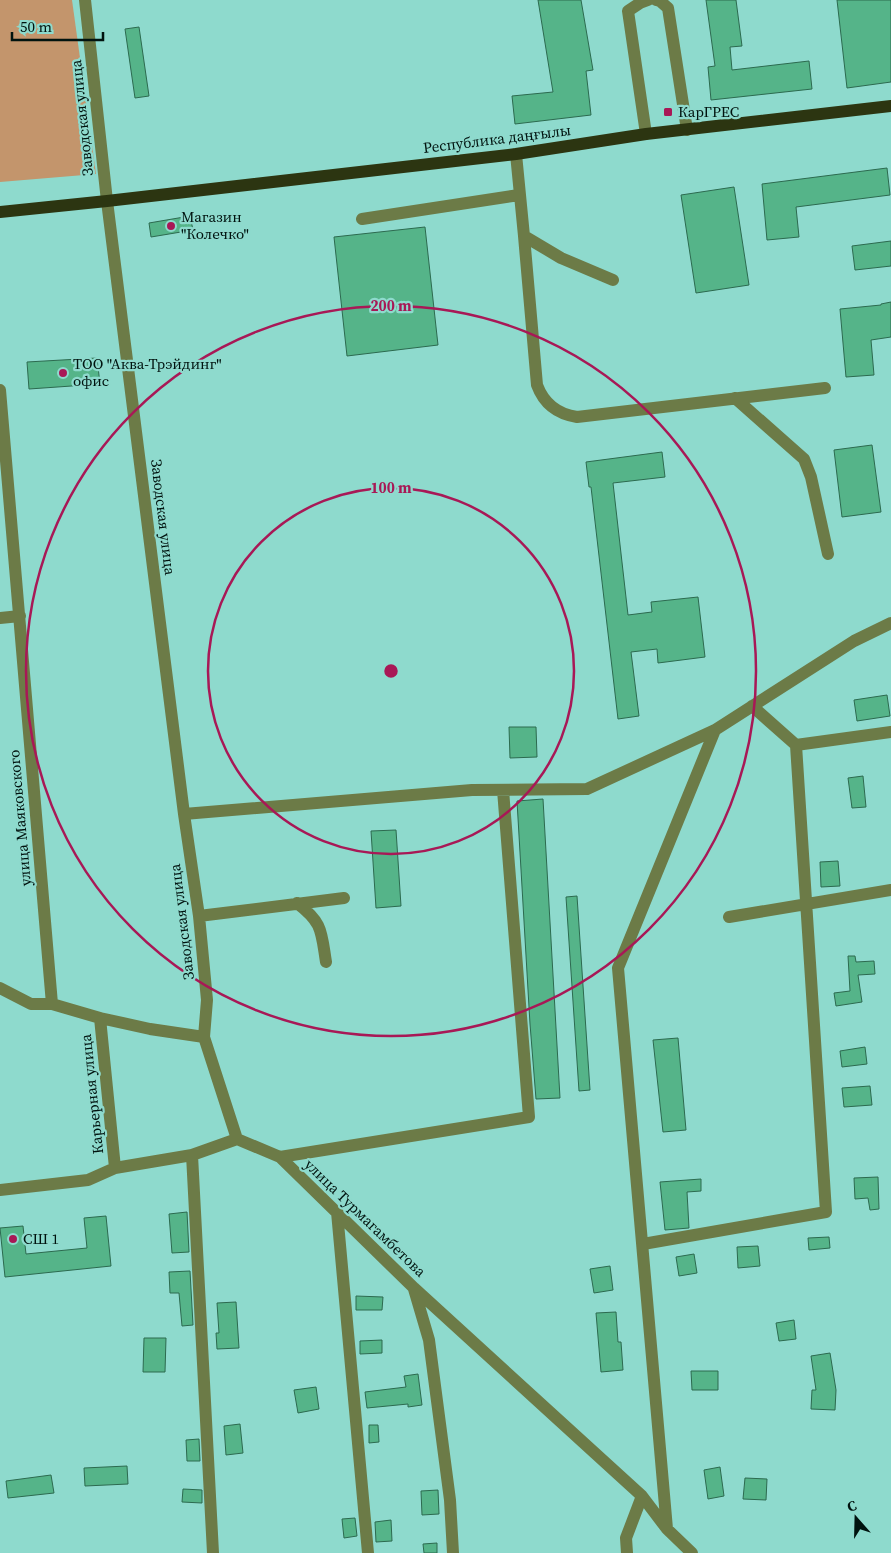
<svg xmlns="http://www.w3.org/2000/svg" width="891" height="1553" font-family="'Source Serif 4',serif">
<rect width="100%" height="100%" fill="#8edacd"/>
<path fill="#c3956c" d="M0,0h72l24,174 -96,8z"/>
<path fill="#55b489" stroke="#2c6a4f" d="M538,0h43l12,70 -7,1 5,44 -76,9 -3,-28 41,-4z
M706,0h30l6,46 -12,1 2,23 77,-9 3,28 -101,11 -3,-33 7,-1z
M837,0h54v82l-44,6z
M139,27l10,69 -14,2 -10,-69z
M887,168l3,27 -94,12 3,30 -32,3 -5,-56z
M734,187l15,98 -53,8 -15,-98z
M190,216l3,14 -42,7 -2,-14z
M425,227l13,118 -91,11 -13,-119z
M891,241v25l-36,4 -3,-24z
M891,302v35l-20,3 3,35 -28,2 -6,-68 41,-4v-1z
M97,358l3,26 -71,5 -2,-27z
M872,445l9,67 -39,5 -8,-67z
M662,452l3,25 -52,6 15,132 24,-3 -1,-10 47,-5 7,60 -47,6 -1,-14 -26,3 8,64 -21,3 -27,-232h-2l-3,-25z
M887,695l3,21 -33,5 -3,-21z
M509,727h27l1,30 -27,1z
M863,776l3,31 -14,1 -4,-30z
M543,799l17,299 -24,1 -6,-75 -13,-223z
M396,830l5,76 -25,2 -5,-77z
M838,861l2,25 -19,1 -1,-25z
M577,896l13,194 -11,1 -13,-194z
M848,956h7l1,6 18,-1 1,13 -17,1 4,27 -26,4 -2,-13 16,-2z
M678,1038l8,92 -23,2 -10,-92z
M865,1047l2,17 -25,3 -2,-16z
M870,1086l2,19 -28,2 -2,-19z
M878,1177l1,32 -9,1 -2,-12 -13,1 -1,-21z
M701,1179v12l-14,1 2,36 -24,2 -5,-48z
M187,1212l2,40 -17,1 -3,-39z
M106,1216l5,50 -106,11 -5,-49 23,-2 3,28 61,-6 -3,-30z
M829,1237l1,11 -21,2 -1,-12z
M758,1246l2,20 -22,2 -1,-21z
M694,1254l3,19 -18,3 -3,-19z
M610,1266l3,24 -19,3 -4,-24z
M190,1271l3,54 -11,1 -3,-33h-9l-1,-21z
M356,1296l27,1 -1,13h-26z
M236,1302l3,46 -22,1 -1,-16h3l-2,-30z
M616,1312l2,30h3l2,28 -22,2 -5,-59z
M794,1320l2,19 -17,2 -3,-18z
M144,1338h22l-1,34h-22z
M382,1340v13l-22,1v-13z
M830,1353l6,37 -1,20 -24,-1 1,-19h4l-5,-34z
M691,1371h27v19h-26z
M418,1374l4,31 -14,2v-3l-41,4 -2,-16 41,-5 -2,-11z
M316,1387l3,22 -21,4 -4,-23z
M240,1424l3,29 -17,2 -2,-29z
M369,1425h9l1,17 -10,1z
M199,1439l1,22h-13l-1,-21z
M127,1466l1,18 -43,2 -1,-18z
M720,1467l4,29 -16,3 -4,-29z
M51,1475l3,18 -46,5 -2,-17z
M745,1478l22,1 -1,21 -23,-1z
M183,1489l19,1v13l-20,-1z
M438,1490l1,24 -17,1 -1,-24z
M355,1518l2,18 -13,2 -2,-19z
M391,1520l1,21 -16,1 -1,-20z
M437,1543v10h-13l-1,-9z"/>
<g fill="none" stroke-linecap="round" stroke-linejoin="round">
<path stroke="#6c7b47" stroke-width="12" d="M85,0l22,201 77,613 15,102 8,84 -3,37
M656,0l4,1 8,7 19,122
M646,134l-18,-123 12,-8 8,-3
M516,154l8,82 37,22 52,22
M362,219l157,-24
M524,236l13,149c7,19 20,29 40,32l248,-29
M0,390l52,614
M735,398l69,61 7,18 17,77
M0,618l20,-2
M796,745l95,-13
M184,814l288,-24 115,-1 128,-59
M297,903c26,20 24,28 29,59
M199,916l145,-18
M729,917l162,-27
M0,988l31,16h21l48,14 50,11 54,8 33,102 43,18 134,131 228,208 25,33 25,24
M192,1155l21,398
M280,1157l249,-40 -26,-327
M115,1168l77,-13 45,-16
M0,1190l88,-10 27,-12 -15,-150
M337,1212l31,341
M643,1244l183,-32 -30,-467 -44,-39
M414,1289l15,51 21,160 3,53
M667,1529l-49,-561 97,-238 139,-89 37,-18
M627,1553l-1,-15 16,-42"/>
<path stroke="#2c3511" stroke-width="12" d="M0,212l107,-11 409,-47 130,-20 245,-28"/>
</g>
<g fill="none" stroke="#a81856" stroke-width="2.5">
<circle cx="391" cy="671" r="183"/>
<circle cx="391" cy="671" r="365"/>
</g>
<g fill="#a81856" stroke="#8edacd" stroke-width="2">
<rect x="663" y="107" width="10" height="10" rx="2.5"/>
<circle cx="171" cy="226" r="5"/>
<circle cx="63" cy="373" r="5"/>
<circle cx="13" cy="1239" r="5"/>
</g>
<g text-anchor="middle" stroke-width="4.5" stroke-linejoin="round" paint-order="stroke">
<g font-size="15" fill="#00130f" stroke="#8edacd" text-anchor="start">
<text x="678" y="117">КарГРЕС</text>
<text x="181" y="222">Магазин<tspan x="181" dy="17">"Колечко"</tspan></text>
<text x="73" y="369">ТОО "Аква-Трэйдинг"<tspan x="73" dy="17">офис</tspan></text>
<text x="23" y="1244">СШ 1</text>
</g>
<g font-size="15" fill="#00130f" stroke="#8edacd">
<text transform="translate(82 118) rotate(-96)" y="5">Заводская улица</text>
<text transform="translate(497 139) rotate(-7)" y="5">Республика даңғылы</text>
<text transform="translate(163 517) rotate(83)" y="5">Заводская улица</text>
<text transform="translate(20 818) rotate(-95)" y="5">улица Маяковского</text>
<text transform="translate(182 922) rotate(-97)" y="5">Заводская улица</text>
<text transform="translate(92 1094) rotate(-96)" y="5">Карьерная улица</text>
<text transform="translate(365 1218) rotate(44)" y="5">улица Турмагамбетова</text>
</g>
</g>
<circle cx="391" cy="671" r="8" fill="#a81856" stroke="#8edacd" stroke-width="2.5"/>
<g font-size="15" text-anchor="middle" font-weight="bold" fill="#a81856" stroke="#8edacd" stroke-width="4.5" stroke-linejoin="round" paint-order="stroke">
<text x="391" y="311">200 m</text>
<text x="391" y="493">100 m</text>
</g>
<g transform="translate(856 1518) rotate(340)" stroke="#8edacd" stroke-width="4" paint-order="stroke">
<path d="M0-4L9 19L0 12L-9 19Z" fill="#00130f"/>
<text y="-8" font-size="14" font-weight="bold" text-anchor="middle" fill="#00130f">С</text>
</g>
<path d="M12 32v8h91v-8" fill="none" stroke="#00130f" stroke-width="2.5"/>
<text x="20" y="32" font-size="15" fill="#00130f" stroke="#8edacd" stroke-width="4" paint-order="stroke">50 m</text>
</svg>
